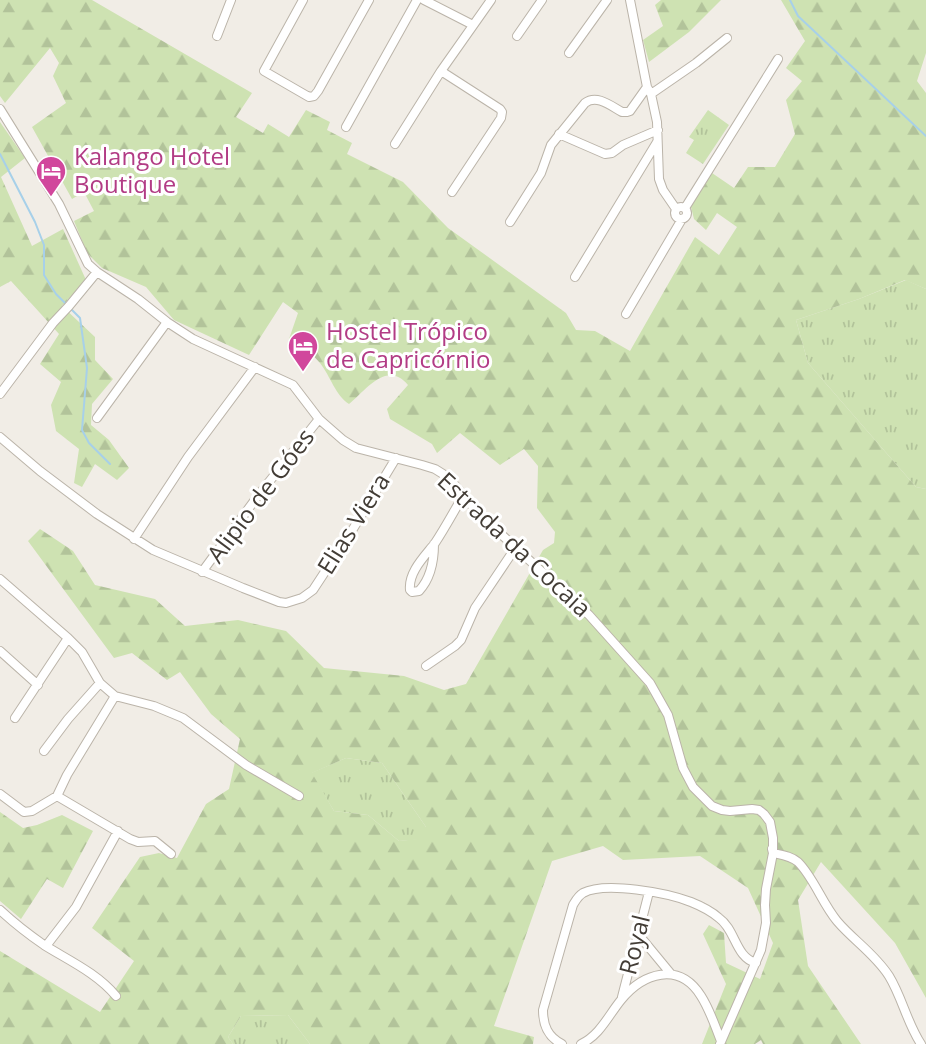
<svg xmlns="http://www.w3.org/2000/svg" width="926" height="1044" font-family="'Open Sans',sans-serif">
<defs>
<pattern id="grass-tufts" width="24" height="20" patternUnits="userSpaceOnUse" patternTransform="scale(1.75)"><rect width="24" height="20" fill="#cee2b2"/><path d="M3 7l-1-3M5 7V3M7 7l1-3M15 17l-1-3M17 17v-4M19 17l1-3" fill="none" stroke="#b2c39a"/></pattern>
<pattern id="forest-firs" width="22" height="20" patternUnits="userSpaceOnUse" patternTransform="scale(1.75)"><rect width="22" height="20" fill="#cee2b2"/><path d="M5 1l3.5 6h-7zM16 11l3.5 6h-7z" fill="#b2c39a"/></pattern>
</defs>
<rect width="100%" height="100%" fill="#f1ede6"/>
<path fill="url(#grass-tufts)" d="M708,110l21,15 -26,39 -17,-11 8,-13 -5,-3z
M906,280l20,9v200l-10,-2 -108,-124 -12,-43 63,-21z
M346,758l36,5 44,64v12l-27,2 -31,-26 -34,-4 -23,-38z
M288,1015l22,29h-77l-5,-7 13,-21z"/>
<path fill="url(#forest-firs)" fill-rule="evenodd" d="M0,0h92l160,93 -16,24 27,16 5,-9 21,13 17,-27 24,12 -3,8 25,13 -5,11 56,28 45,46 118,85 10,17 19,1 35,20 65,-114 24,18 18,-28 -20,-14 -11,17 -12,-11 -4,-16 22,-30 22,15 14,-21h27l20,-33 -9,-34 16,-19 -16,-13 19,-27 -24,-41h145v53l-9,28 9,12v196l-21,-9 -46,19 -63,21 12,43 108,124 10,2v509l-31,-55 -74,-81 -23,38 10,66 53,78h-98l-2,-4 -6,4h-53l24,-60 -23,-50 6,-9 15,8 2,30 34,16 13,-36 -25,-55 -48,-32 -77,4 -20,-14 -51,15 -58,165 40,11 -1,7h-223l-22,-29 -47,1 -13,21 5,7h-233v-93l100,61 34,-51 -42,-33 48,-71 19,-4 18,5 29,-54 23,-15 11,-50 -29,-25 -31,-42 -13,8 -35,-27 -18,5 -86,-117 12,-12 33,22 22,34 60,14 30,27 53,-6 48,11 38,37 80,8 40,14 22,-6 77,-134 11,-7 1,-11 -18,-24 1,-42 -14,-17 -24,16 -40,-32 -23,20 -5,-9 -42,-25 -3,-10 21,-24c-21,-25 -41,4 -59,19 -14,-9 -18,-27 -29,-41 -8,-10 -19,-17 -31,-24l9,-26 -15,-11 -34,53 -75,-35 -28,-33 -44,-19 -15,-15 -13,-32 20,-10 -10,-19 -12,7 -40,-72 34,-24 -13,-27 6,-13 -9,-15 -45,55 -5,-7zM346,758l36,5 44,64v11l-27,3 -31,-26 -34,-4 -22,-38z
M661,0h60l-32,32 -40,30 -6,-22 20,-14 -8,-21z
M0,122l25,36 -24,19 31,69 31,-17 23,51 -24,26 33,31v23l18,19 -21,25 -1,21 18,15 20,28 -12,12 -22,-16 -13,23 -8,-4 5,-34 -23,-18 -5,-26 10,-23 -21,-18 19,-30 -48,-53 -11,6z
M0,812l23,16 14,-3 25,-10 31,16 -30,57 -16,-9 -26,40 -21,-18z"/>
<g fill="none" stroke-linecap="round" stroke-linejoin="round">
<path stroke="#a7d0e9" stroke-width="2" d="M790,0l8,16 128,120
M0,154l35,68 9,23v30l12,19 11,11
M71,309l9,9 7,50 -5,62 7,13 21,21"/>
<g stroke="#bbb4a9" stroke-width="10">
<path id="minor" d="M303,0l-39,71 45,26 5,-1 4,-5 51,-91
M424,0l49,25
M630,0l17,87 4,7 6,28 2,57 4,11 13,19
M217,36l14,-36
M517,36l25,-36
M569,53l38,-53
M441,71l59,38 2,3 -1,6 -49,74
M651,94l45,-31 31,-25
M0,109l59,95 29,60 9,8 41,27 29,23 26,17 100,46 26,34 24,21 13,8 66,17 13,4 8,5 10,9 25,30 111,102 61,68 18,32 15,53 10,19 19,19 10,4 8,1 22,-2 7,1 5,4 6,8 3,16v15l-7,36 -1,16 1,18 -5,27 -41,94
M346,127l71,-127
M559,134l46,20 7,-1 11,-8 35,-15
M395,144l46,-73 50,-71
M675 213a6 6 0 1 1 12 0a6 6 0 1 1-12 0Z
M685,208l93,-149
M510,222l31,-49 10,-28 34,-42c12,-9 26,3 37,9h5l3,-1 17,-24
M575,277l82,-135
M626,314l56,-95
M0,394l53,-71 16,-17 28,-34
M97,418l70,-96
M0,437l40,34 57,43 56,36 90,38 36,14 7,1 16,-5 11,-8 40,-61 43,-71
M134,539l54,-82 67,-90
M434,544c0,18 -3,34 -15,47l-7,1 -2,-2c-2,-18 15,-34 25,-47 10,-15 19,-32 28,-47
M202,572l55,-75 62,-78
M0,579l68,59 14,14 18,31 15,13 39,10 29,12 63,47 53,31
M0,651l38,34
M426,666l29,-20 6,-6 14,-32 41,-61
M15,718l53,-80
M44,751l24,-32 32,-36
M0,794l24,18 8,-1 25,-15 10,-21 48,-79
M57,796l73,43 8,3 17,-1 16,13
M772,849l1,4c9,2 18,3 25,9 16,16 24,41 39,59 16,19 38,33 52,55 13,21 18,47 32,68
M0,910c14,13 28,24 44,35 24,15 53,28 72,51
M638,934l33,40
M46,946l30,-39 42,-76
M622,997l27,-105
M562,1044c-14,-7 -19,-18 -19,-34l30,-105c3,-5 5,-9 10,-12 22,-12 85,0 108,9 10,4 20,9 28,16 17,12 16,39 37,45
M581,1044c19,-9 27,-28 40,-44 22,-27 58,-39 80,-4 9,14 14,30 20,45"/>
</g>
<use href="#minor" stroke="#fff" stroke-width="8"/>
</g>
<defs>
<g id="hotel-pin" transform="scale(1.575)"><path d="M0 17L-7.5 6A9.5 9.5 0 1 1 7.5 6Z" fill="#d1479c" stroke="#fff"/><path d="M-6-4.5h1.5V1H6V5H4.5V3h-9V5H-6ZM-4 0a1.8 1.8 0 1 1 3.6 0ZM.5 0V-2.5h3Q6-2.5 6 0Z" fill="#fff"/></g>
</defs>
<g fill-rule="evenodd">
<use href="#hotel-pin" x="51" y="171"/>
<use href="#hotel-pin" x="303" y="346"/>
</g>
<g text-anchor="middle" stroke-width="6" stroke-linejoin="round" paint-order="stroke">
<g font-size="24" fill="#b23c85" stroke="#fff" text-anchor="start">
<text x="74" y="165">Kalango Hotel<tspan x="74" dy="28">Boutique</tspan></text>
<text x="326" y="340">Hostel Trópico<tspan x="326" dy="28">de Capricórnio</tspan></text>
</g>
<g font-size="24" fill="#433d36" stroke="#fff">
<text transform="translate(261 496) rotate(-53)" y="8">Alipio de Góes</text>
<text transform="translate(354 524) rotate(-58)" y="8">Elias Viera</text>
<text transform="translate(514 545) rotate(43)" y="8">Estrada da Cocaia</text>
<text transform="translate(635 945) rotate(-76)" y="8">Royal</text>
</g>
</g>
</svg>
